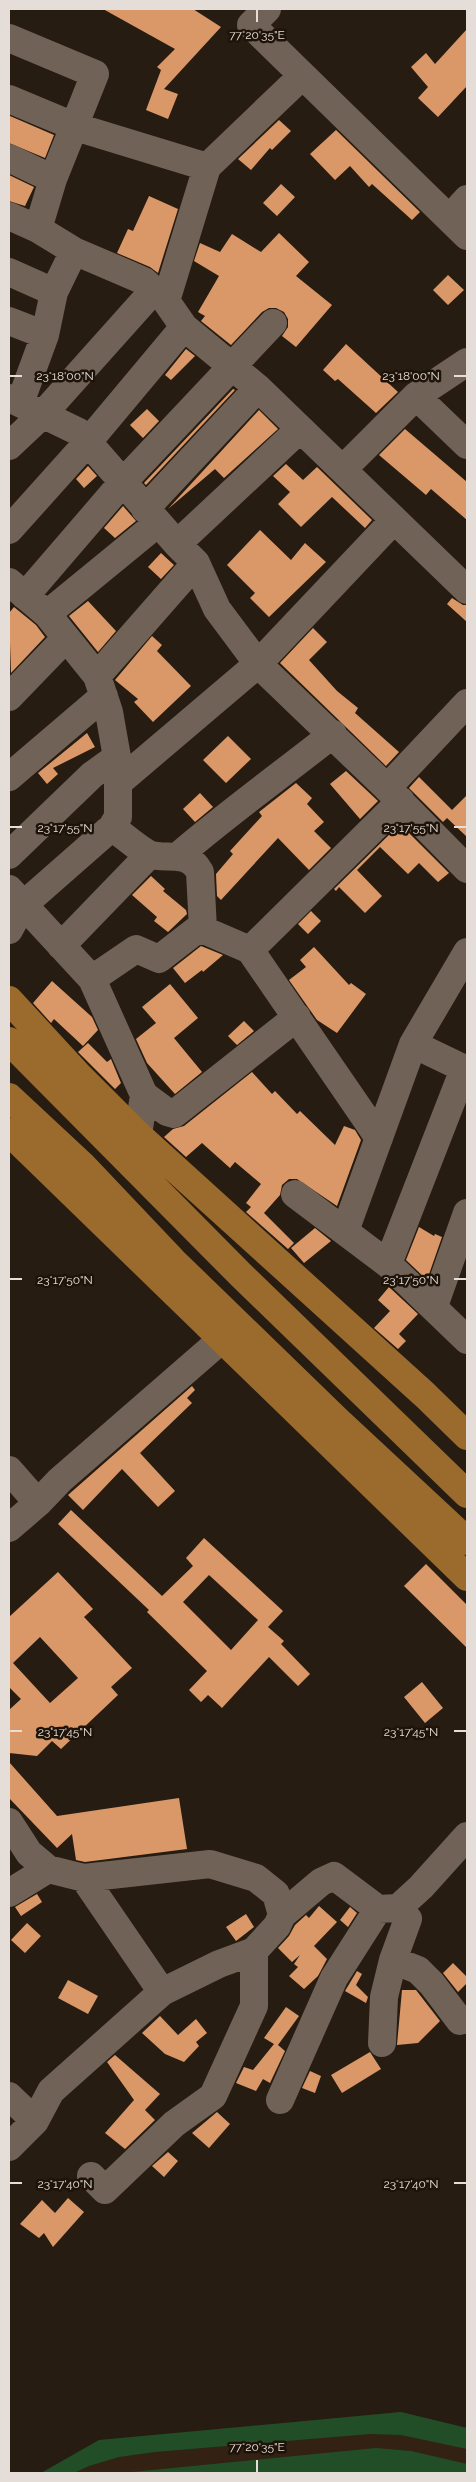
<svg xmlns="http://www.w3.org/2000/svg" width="476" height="2482" font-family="Raleway,sans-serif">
<rect width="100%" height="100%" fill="#271c12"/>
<path fill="#332214" d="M401,2412l66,16v45h-426l58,-33z"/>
<path fill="#214e26" d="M401,2412l66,16v21l-66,-14 -31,-1 -215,18 -36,5 -30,9 -15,7h-33l58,-33z
M376,2448l35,3 56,13v9h-345z"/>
<path fill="#da9868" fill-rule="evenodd" d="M103,9h90l28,18 -57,62 14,5 -10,25 -22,-9 15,-40 -4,-3 18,-18z
M467,29v57l-29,31 -20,-19 10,-11 -17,-20 15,-14 9,11z
M10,116l44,19 -9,23 -36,-15z
M279,120l12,11 -19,19 -2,-2 -19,22 -13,-11z
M336,130l84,82 -8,8 -40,-36 -3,3 -19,-21 -15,14 -25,-26z
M9,175l25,12 -9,19 -16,-5z
M281,184l14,13 -18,19 -14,-13z
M149,196l29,13 -20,64 -8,-6 -33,-14 11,-24 5,2z
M279,233l30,29 -13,14 36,29 -36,42 -14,-11 6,-9v-8l-4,-7 -8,-4h-7l-7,4 -31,33 -30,-24 4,-5 -7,-4 21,-36 -25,-15 6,-18 20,9 12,-18 29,18z
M448,275l16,15 -16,15 -15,-15z
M346,344l52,48 -22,21 -38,-34 -3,2 -12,-11z
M186,349l9,7 -24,24 -6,-5z
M233,389l2,1 -89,95 -2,-2z
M147,409l12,12 -16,17 -13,-13z
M259,410l19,19 -54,49 -9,-9 -47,40z
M405,429l62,53v38l-36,-31 -5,6 -47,-40z
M286,464l17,16 14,-13 55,53 -7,8 -33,-31 -31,30 -23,-23 12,-12 -17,-16z
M88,466l9,10 -13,12 -8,-9z
M123,506l13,15 -21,17 -11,-10z
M260,530l31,30 14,-17 21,19 -57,55 -19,-19 5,-5 -28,-28z
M161,553l13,12 -13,14 -13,-12z
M452,598l11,7h4v17l-20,-18z
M88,601l28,30 -18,21 -29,-36z
M14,607l22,18 9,12 -34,36 -2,-60z
M313,628l14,14 -18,18 28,31 21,17 -3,5 44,39 -13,14 -106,-103z
M152,636l10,9 -5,6 34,35 -38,36 -19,-20 4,-3 -23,-19z
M87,733l8,14 -42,21 5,6 -11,10 -9,-11z
M228,736l23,23 -25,24 -23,-23z
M346,771l32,30 -18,18 -30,-35z
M419,777l33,33 15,-15v42l-20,-19 -4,4 -34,-34z
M296,783l16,15 -5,6 17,18 -10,9 17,17 -22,22 -31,-32 -57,62 -4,-4 -1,-22 17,-20 -3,-3 32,-35 -3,-4z
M200,793l13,14 -18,15 -12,-13z
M400,824l49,49 -11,9 -19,-19 -11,11 -28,-27 -23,23 25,26 -17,17 -26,-26 -3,4 -2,-2z
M151,876l14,13 -2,2 23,19 1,4 -19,18 -14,-11 3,-4 -25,-22z
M311,911l10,10 -13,13 -10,-10z
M201,946l22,9 -20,17 -1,-2 -17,13 -12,-15z
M314,947l35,38 2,-2 15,11 -29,39 -20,-13 -28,-40 17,-13 -6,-7z
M52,981l40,36 6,13 -15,16 -29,-27 -3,4 -18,-20z
M170,984l28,34 -24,20 28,34 -27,22 -28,-31 -11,-24 20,-16 -14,-16z
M244,1021l10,10 -17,14 -9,-9z
M88,1043l19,19 4,-3 10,24 -6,6 -37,-37z
M252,1072l20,22 3,-3 22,23 3,-3 35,34 9,-19 11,4 6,10 -24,66 -40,-27h-8l-7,6 -2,10 -16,18 30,30 -6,6 -42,-37 5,-5 -5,-4 15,-19 -26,-22 -5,6 -28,-25 -16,14 -22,-20 9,-8 11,-3z
M419,1227l15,9 1,-2 7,3 -15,43 -21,-20z
M315,1228l16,13 -27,22 -13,-15z
M389,1287l29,27 -19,20 7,7 -8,8 -24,-21 16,-17 -12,-11z
M192,1386l3,4 -8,8 5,5 -52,50 35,38 -17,16 -36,-38 -39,41 -15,-15z
M71,1510l91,86 31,-30 -7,-8 18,-20 79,73 -15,16 16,14 -3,3 29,30 -12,12 -29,-29 -47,51 -14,-13 -7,7 -12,-12 18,-19 -60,-59 2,-2 -91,-86zM209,1575l49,45 -27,30 -48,-48z
M426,1564l41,41v43l-63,-62z
M58,1572l35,37 -9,8 48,51 -21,19 7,8 -57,54 -9,-8 -15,15 -28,-3v-43l12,-11 -12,-12v-70zM40,1637l38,41 -28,25 -37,-40z
M422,1682l21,26 -18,15 -21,-26z
M9,1762l48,54 122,-18 8,51 -102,13 -9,-2 -4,-26 -15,14 -48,-50z
M37,1894l5,8 -21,14 -6,-9z
M319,1906l18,16 -23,24 13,13 -9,17 -14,13 -15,-13 9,-9 -4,-3 6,-9 -8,7 -14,-14 11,-12 6,-11 11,-10 3,3z
M350,1907l7,6 -9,14 -8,-7z
M246,1914l8,13 -18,14 -10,-14z
M27,1923l14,13 -16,17 -14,-13z
M453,1963l14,14v6l-9,9 -15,-19z
M357,1971l5,3 -6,11 12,12 -2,6 -21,-12z
M68,1980l30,16 -10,18 -30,-16z
M402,1990h14l24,31 -22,22 -21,2z
M286,2007l13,9 -21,29 7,6 -15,32 -7,-4 -7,12 -20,-8 8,-16 9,3 21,-26 -10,-6z
M160,2016l18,19 18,-16 11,14 -11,9 3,4 -15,16 -19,-8 -23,-21z
M370,2052l11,17 -39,24 -11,-18z
M115,2055l45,39 -15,16 10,10 -30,29 -20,-16 29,-33 -27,-38z
M310,2071l11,5 -6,17 -13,-5z
M217,2112l13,12 -21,24 -17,-15z
M168,2152l10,9 -14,16 -12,-11z
M68,2198l16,14 -31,35 -9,-14 -5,5 -19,-14 22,-24 13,13z"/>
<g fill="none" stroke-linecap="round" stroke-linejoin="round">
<path stroke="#706257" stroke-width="28" d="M267,9l-16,16 216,211
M9,38l86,36 -42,105 -15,50
M9,99l67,28 131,40
M9,158l44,21
M9,216l29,13 36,22 70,30 22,20 18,26 74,61 209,202
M450,218l17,-19
M9,272l45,20
M166,301l41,-134 95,-91
M9,321l36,14
M416,396l51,49
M9,398l70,34 98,112 19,19 21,46 41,55 129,124 80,81
M20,403l25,-68 9,-43 20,-41
M9,446l34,-32 110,-123
M343,469l73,-73 51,-34
M145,509l113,-121
M9,530l78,-87 97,-116
M177,544l123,-115
M9,582l38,32 50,62 12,36 9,51v54l-6,10c12,9 23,19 35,26 16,9 39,-6 53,19l3,57
M25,596l98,-114 150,-159
M47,614l111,-91
M97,676l99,-113
M9,697l57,-59
M9,777l95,-81
M119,782l139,-118 136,-144
M387,788l80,-85
M9,855l83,-80 25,-18
M178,856c50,-43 103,-81 155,-122
M9,889l83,90 44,-30 23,10 40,-31 51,22 129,188
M9,930l13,-24 90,-79
M61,946l88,-91
M250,950l151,-149
M92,979l52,116 -6,40
M413,1044l54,26
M144,1095l23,17 7,2 123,-97
M295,1194l93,70 79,76
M345,1231l68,-187 54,-92
M388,1264l76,-195
M434,1306l33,-93
M9,1470l29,33
M9,1528l29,-25 22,-23 161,-140
M9,1822l20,31 19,16
M84,1878l78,114
M9,1893l39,-24 36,9 126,-14 46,14 20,16 6,21 -5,11 -23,25 -35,13 -57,28 -111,99 -16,30 -26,26
M282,1915l39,-33 13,-6 44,33 20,-1 23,-21 46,-51
M393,1960l25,10 14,14 28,37
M382,2043l2,-46 9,-37 15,-41 -10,-11
M9,2096l26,25
M280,2100l54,-122 44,-69
M91,2176l14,14 69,-66 39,-28 41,-90v-55"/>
<path stroke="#9b6a2d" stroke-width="28" d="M9,1000l70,76 59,59 287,260 42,41
M9,1041l233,235 225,218
M9,1097l73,68 91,96 164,159 130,121
M9,1132l458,445"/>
</g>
<path fill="none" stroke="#e5ddd7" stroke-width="2" d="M257,10v12M10,376h12M454,376h12M10,827h12M454,827h12M10,1279h12M454,1279h12M10,1731h12M454,1731h12M10,2183h12M454,2183h12M257,2460v12"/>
<g font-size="12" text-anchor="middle" fill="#e5ddd7" stroke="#1e1309" stroke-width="5" stroke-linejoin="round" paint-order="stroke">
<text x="257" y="39">77°20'35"E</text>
<text x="65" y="380">23°18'00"N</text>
<text x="411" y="380">23°18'00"N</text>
<text x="65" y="832">23°17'55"N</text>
<text x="411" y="832">23°17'55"N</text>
<text x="65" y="1284">23°17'50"N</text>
<text x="411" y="1284">23°17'50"N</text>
<text x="65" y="1736">23°17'45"N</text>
<text x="411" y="1736">23°17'45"N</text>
<text x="65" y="2188">23°17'40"N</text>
<text x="411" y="2188">23°17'40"N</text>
<text x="257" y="2451">77°20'35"E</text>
</g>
<rect width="476" height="2482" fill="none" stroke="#e5ddd7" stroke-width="20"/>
</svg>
